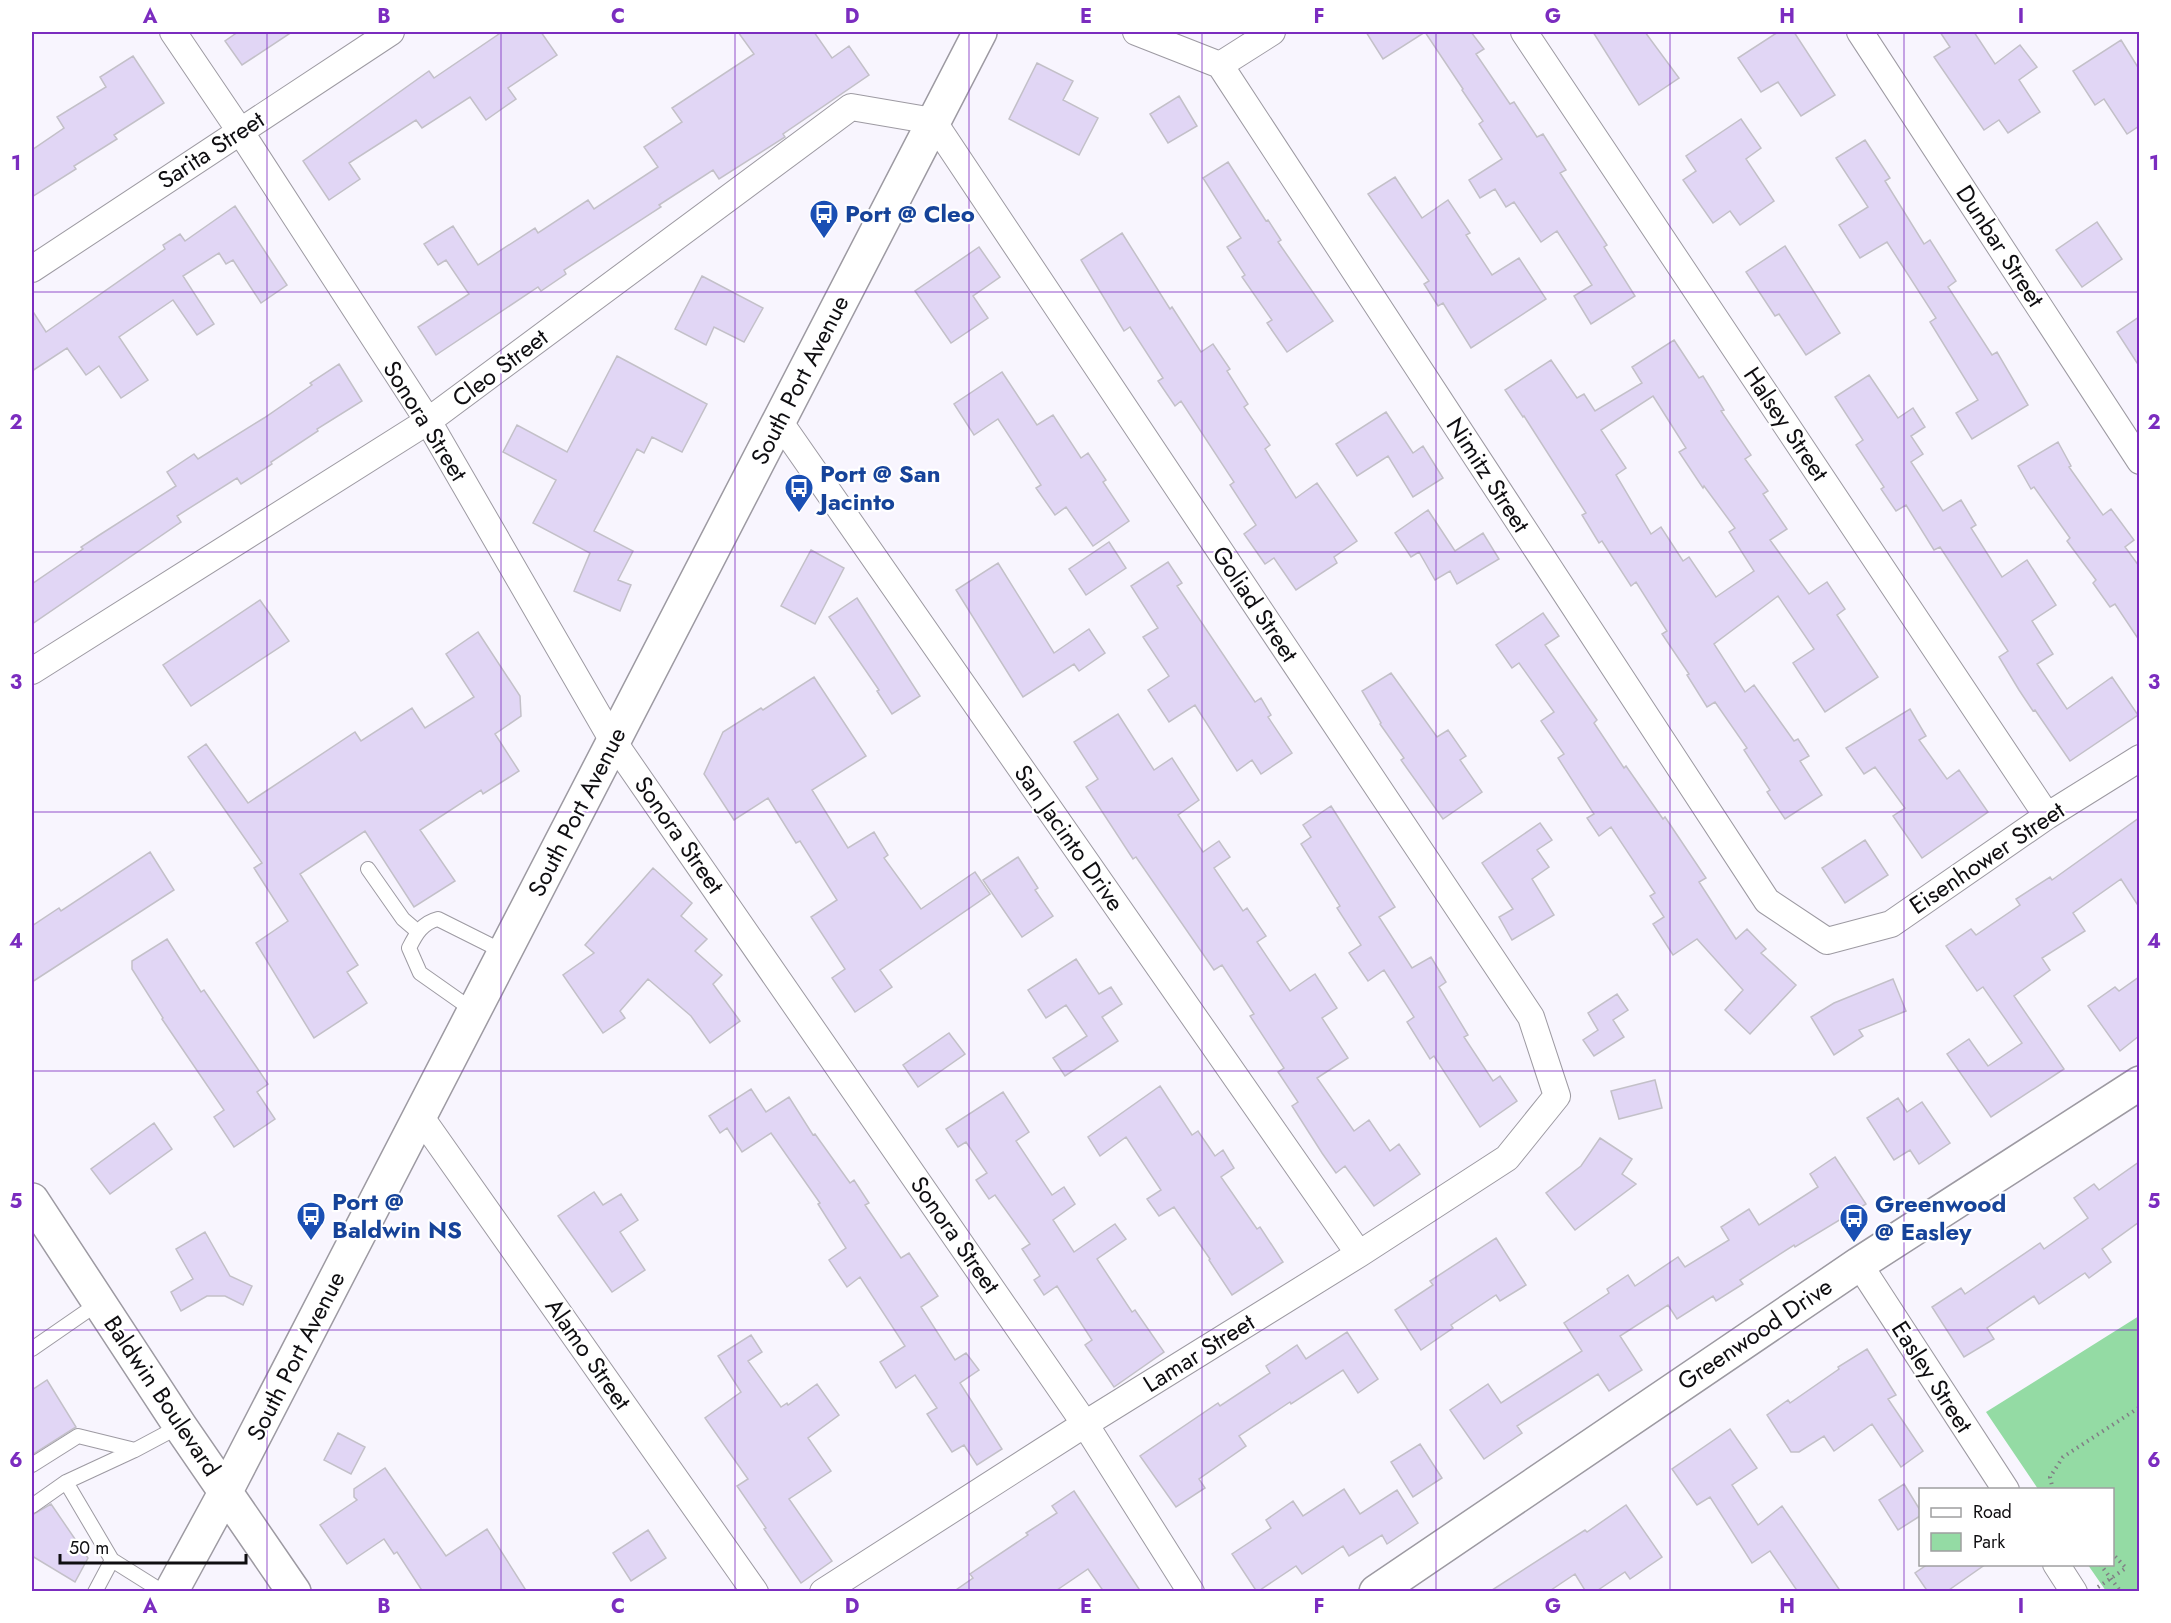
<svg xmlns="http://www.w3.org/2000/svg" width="2171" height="1623" font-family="Jost,sans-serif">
<rect width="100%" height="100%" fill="#f8f5fe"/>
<path fill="#94dba4" d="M2139,1316v275h-33l-18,-26 24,-1v-74l-74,-1 -52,-77z"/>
<path fill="#e1d6f5" stroke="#c3c0c8" stroke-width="1.5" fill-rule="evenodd" d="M238,32h54l-50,33 -17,-24z
M502,32h39l16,23 -49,33 8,11 -30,21 -16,-23 -48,31 -6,-8 -67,43 11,16 -31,21 -26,-39 126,-90 5,7z
M738,32h76l18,26 17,-12 20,29 -86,59 2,3 -66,42 -6,-9 -54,35 2,2 -97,63 2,4 -25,17 -3,-4 -102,68 -18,-28 51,-33 -23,-34 -8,5 -14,-21 29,-18 25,39 57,-37 3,5 50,-33 6,9 64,-42 -14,-20 38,-25 -10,-14 82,-54z
M1366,32h105l13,17 -8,5 34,50 4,-2 23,35 6,-3 23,36 -6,3 47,72 -3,2 31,49 -44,28 -17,-28 18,-11 -35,-54 -16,11 -27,-40 -8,5 -11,-18 -15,9 -11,-18 33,-21 -23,-35 4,-3 -21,-31 1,-1 -38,-57 -42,27z
M1593,32h52l34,46 -40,27z
M1778,32h16l41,63 -34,21 -23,-34 -17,10 -23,-34z
M1940,32h34l21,32 25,-19 17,22 -18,13 21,32 -32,21 -9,-13 -15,10 -50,-73 16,-10z
M2121,40l18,29v57l-12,8 -23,-35 -9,6 -22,-34z
M133,56l31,47 -50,32 3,4 -43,27 2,3 -44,28v-47l32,-22 -7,-11 49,-30 -6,-10z
M1037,63l36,18 -10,19 35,18 -19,37 -70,-36z
M1179,96l18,30 -29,17 -18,-29z
M1741,119l20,29 -15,11 28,42 -34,24 -10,-14 -17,12 -30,-43 13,-9 -10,-15z
M1865,140l25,38 -5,3 39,63 6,-4 26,41 -8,6 44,68 5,-3 31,53 -56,34 -16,-26 22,-13 -48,-78 6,-4 -49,-76 -27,16 -21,-33 29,-18 -32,-49z
M1228,162l38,59 2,-1 13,20 -3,2 55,79 -46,31 -20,-29 5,-3 -30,-43 3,-2 -18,-28 14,-9 -38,-60z
M1395,177l27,41 26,-18 22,33 -4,2 26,40 27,-17 27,41 -75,49 -28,-45 -5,3 -14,-22 5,-3 -61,-87z
M235,206l52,79 -26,18 -28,-43 -7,4 -7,-11 -36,23 31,48 -17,11 -24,-35 -54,37 29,43 -27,18 -22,-32 -13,9 -19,-27 -35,23v-61l14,22 119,-83 -2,-4 17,-11 5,7z
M2097,222l25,37 -40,28 -26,-37z
M1122,233l48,76 2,-2 29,45 12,-8 17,25 -3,2 21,33 -4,3 26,38 -5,4 31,49 21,-15 40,58 -23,16 3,6 -41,27 -22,-32 -9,6 -21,-30 12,-9 -26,-40 4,-3 -53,-81 -6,5 -17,-25 5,-3 -33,-51 -6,4 -43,-71z
M1785,246l55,87 -34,22 -27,-41 -4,2 -29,-44z
M979,247l21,30 -27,19 15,22 -37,25 -36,-52z
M702,276l61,32 -19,34 -30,-15 -8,18 -31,-16z
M2139,317v49l-22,-34z
M1674,340l25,38 4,-2 21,34 -3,1 30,44 -6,4 23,32 -5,3 24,35 -17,11 39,54 18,-12 18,27 -8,6 41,62 -53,35 -32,-49 21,-14 -36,-53 -64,48 31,48 9,-7 40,56 4,-2 11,17 -9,5 22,34 -37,24 -18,-27 3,-2 -26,-40 3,-2 -32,-46 -8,5 -20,-32 2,-1 -27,-40 5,-3 -31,-49 -5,4 -29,-45 -3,2 -17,-28 4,-2 -62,-97 -1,1 -18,-27 46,-30 26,38 7,-4 11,17 47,-28 -10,-16zM1653,396l33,52 -7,4 24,36 1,-2 31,42 -6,4 25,39 -38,26 -27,-40 -6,4 -22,-34 -10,7 -35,-59 10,-7 -25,-38z
M617,356l90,48 -25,48 -30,-15 -8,16 -7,-4 -43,82 39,20 -15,29 13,5 -11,26 -46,-20 16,-38 -57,-30 23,-43 -53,-28 14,-27 50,27z
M339,364l23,37 -45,28 1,2 -47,31 1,2 -31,20 -4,-6 -60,38 4,6 -149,102v-40l51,-35 -2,-2 20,-13 75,-48 -9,-14 27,-18 4,5 66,-41 48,-33 -2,-2z
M1002,372l35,53 16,-10 28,43 7,-5 18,27 -3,2 26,39 -36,25 -27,-39 -11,8 -19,-27 5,-3 -43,-66 -24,16 -20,-31z
M1869,375l29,43 15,-10 12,19 -14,9 12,18 -12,8 32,49 18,-11 15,25 -5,3 31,49 25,-17 29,45 -24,16 21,33 -16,10 30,45 45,-32 26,38 -68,46 -35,-51 -2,1 -14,-21 -20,-33 9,-6 -68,-104 -6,3 -28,-45 -10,6 -15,-22 3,-2 -28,-42 7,-5 -28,-43z
M1386,412l27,41 10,-7 20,32 -30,19 -25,-41 -31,20 -21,-32z
M2058,442l13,24 -2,1 34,48 8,-6 23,31 -9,7 14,19v74l-24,-36 -5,3 -17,-24 3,-3 -29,-39 3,-3 -36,-51 -3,2 -13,-23z
M1428,510l27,41 28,-18 16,26 -42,25 -7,-13 -15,9 -16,-28 -8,5 -16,-24z
M1109,542l17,26 -40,27 -17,-26z
M811,550l33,18 -29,56 -34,-18z
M1168,562l14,21 -5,3 78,116 6,-4 10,17 -3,2 24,36 -31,21 -9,-14 -15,11 -42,-66 -26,17 -21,-32 21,-14 -26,-39 15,-9 -27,-42z
M998,563l56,90 35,-24 16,24 -26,18 -5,-7 -51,33 -67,-107z
M857,598l63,98 -28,18 -15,-23 2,-1 -50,-73z
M260,600l29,41 -98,65 -28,-41z
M1543,613l16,23 -14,9 52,75 -3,3 30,45 2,-2 37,53 2,-2 41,61 -7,4 37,57 11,-10 19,20 -5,4 35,32 -46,49 -25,-24 18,-20 -46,-51 -24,16 -20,-31 11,-7 -14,-21 5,-3 -44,-66 -12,9 -12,-18 7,-4 -36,-56 6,-4 -23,-33 13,-9 -35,-49 -7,5 -16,-23z
M478,632l42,64 1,20 -26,18 24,37 -36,23 -2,-4 -61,40 35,51 -41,26 -49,-76 -65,43 58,91 -11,7 20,31 -53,35 -58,-95 32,-22 -34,-53 8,-5 -74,-106 18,-13 42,59 107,-71 6,9 51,-33 13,20 49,-31 -28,-43z
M1391,673l46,64 11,-7 18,26 -6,4 22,32 -39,27 -42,-59 3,-2 -24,-34 1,-1 -19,-32z
M814,677l52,79 -54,34 36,58 26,-16 14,23 -4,3 37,51 54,-37 15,22 -110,76 12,17 -37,25 -23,-34 13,-9 -34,-52 26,-17 -37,-59 -4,2 -28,-45 -34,22 -30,-46 19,-42 38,-24 2,2z
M1910,709l16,27 -7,4 28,39 12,-9 29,42 -66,46 -29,-42 12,-8 -30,-41 -11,7 -18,-26z
M1118,714l36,56 18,-12 27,42 -21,15 25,37 16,-11 11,16 -16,11 29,43 4,-3 19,28 -9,6 33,49 25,-17 22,34 -15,10 26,40 -31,20 37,53 15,-11 21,31 9,-7 21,30 -46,32 -29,-40 -9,7 -14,-20 -30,-47 6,-4 -20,-30 6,-4 -34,-52 4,-2 -32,-49 -8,5 -78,-113 -3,2 -47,-72 12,-8 -24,-37z
M1331,806l64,101 -16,10 33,51 19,-11 15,25 -7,5 29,48 -4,2 29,44 7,-5 17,25 -37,26 -46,-71 -4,3 -23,-37 7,-5 -30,-47 -16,11 -19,-28 12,-8 -24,-37 3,-2 -39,-62 10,-7 -8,-12z
M2139,818v89l-18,-28 -48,34 12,18 -43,27 8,12 -36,26 50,73 -73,48 -44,-63 22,-15 19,27 34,-23 -39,-56 -6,4 -31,-45 25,-17 5,6 44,-30 -4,-6 34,-22 2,3z
M1540,823l12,17 -15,10 12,17 -17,12 22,36 -42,25 -13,-23 14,-8 -31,-46z
M1865,840l23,35 -43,28 -23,-35z
M150,852l24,38 -142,92v-56l27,-18 2,3z
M1018,857l20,31 -3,2 18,26 -31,21 -39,-57z
M653,868l39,35 -11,13 26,23 -12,12 27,24 -9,9 27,37 -30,22 -19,-27 -43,-37 -28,32 5,7 -22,15 -40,-58 31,-22 -9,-8z
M167,939l34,53 3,-2 64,94 -11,8 18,27 -41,28 -20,-30 10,-7 -62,-91 1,-1 -31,-49v-8z
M1076,959l23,35 12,-7 11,17 -20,13 16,24 -53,35 -12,-18 34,-22 -21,-31 -20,13 -18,-28z
M2139,977v59l-19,15 -32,-45 27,-19 4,4z
M1893,979l13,32 -47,19 4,6 -29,19 -23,-38 23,-14z
M1617,994l11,16 -15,10 11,17 -30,19 -11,-16 15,-10 -10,-17z
M949,1033l16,21 -47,33 -15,-22z
M1655,1080l7,28 -43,11 -8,-28z
M1160,1086l32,49 6,-4 17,25 8,-6 11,18 -13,9 36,52 3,-2 23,35 -51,33 -23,-35 1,-1 -36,-52 -15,9 -12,-17 14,-9 -35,-53 -26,19 -12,-19z
M751,1089l15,23 23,-15 24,38 2,-1 35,49 4,-3 15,23 -4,2 36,53 8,-5 29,43 -17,11 34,53 11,-7 13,17 -19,13 42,66 -25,16 -13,-20 -12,7 -25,-38 10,-6 -22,-33 -19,13 -16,-26 25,-16 -45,-69 -13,10 -18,-27 17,-12 -28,-44 2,-1 -49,-70 -29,19 -15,-24 -7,5 -11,-17z
M1003,1092l26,40 -13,9 36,54 12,-8 11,17 -22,16 21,32 41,-28 11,15 -29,20 35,53 3,-2 29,42 -50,35 -29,-42 7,-5 -35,-54 -13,9 -10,-15 6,-4 -18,-27 8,-5 -35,-49 -6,4 -13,-19 11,-7 -21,-31 -8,5 -12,-18z
M1898,1098l9,14 15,-10 28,41 -31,21 -9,-14 -16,10 -27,-42z
M154,1123l18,26 -62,45 -19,-25z
M1600,1138l32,21 -10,15 14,10 -61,46 -29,-37 35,-27z
M1835,1157l31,47 -71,43 -1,-2 -54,35 3,4 -27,17 -3,-5 -36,23 -9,-14 -48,31 22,34 -33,21 -11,-17 -81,52 5,7 -38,26 -34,-49 38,-26 13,19 81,-52 -18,-28 45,-30 -2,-4 21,-14 7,11 43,-29 7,10 44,-27 -8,-13 28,-18 10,16 59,-38 -8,-13z
M2139,1162v60l-37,27 9,13 -22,16 -4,-5 -46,31 -5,-8 -47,32 7,11 -30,18 -32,-50 29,-19 4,6 75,-51 4,6 44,-31 -14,-20 20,-14 5,6z
M594,1192l9,13 18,-11 17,26 -18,12 25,38 -33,22 -54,-76z
M205,1232l25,44 22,10 -9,19 -18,-9h-18l-26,15 -10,-19 22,-13 -17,-30z
M1496,1238l30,47 -26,16 -4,-6 -45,30 2,3 -32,22 -26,-40 38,-25 -3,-4z
M1347,1332l31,47 -20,14 -15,-23 -52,34 -1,-2 -51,34 7,10 -47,33 6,9 -29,19 -36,-51 78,-53 2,3 50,-33 -4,-7 31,-21 9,14z
M751,1335l11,17 -14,9 33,46 6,-4 1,2 29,-21 22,31 -31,23 23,33 -42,28 43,62 -31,22 -37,-54 2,-1 -29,-42 11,-7 -43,-61 36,-26 -23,-36z
M1867,1349l29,46 -8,4 35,52 -22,16 -29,-43 -38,27 -10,-15 -25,16h-8l-24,-37 21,-15 2,3 49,-34 -1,-2z
M47,1380l29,47 -44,28v-65z
M1730,1429l27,39 -25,17 26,40 24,-19 59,86h-43l-28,-41 -18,12 -42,-66 -13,8 -25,-36z
M338,1433l27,14 -14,27 -27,-14z
M1420,1444l22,34 -29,19 -22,-35z
M385,1468l61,88 41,-27 40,63h-104l-26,-40 -3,2 -10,-15 -37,25 -27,-39 37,-25 -3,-3v-8z
M1904,1484l16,26v6l-22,14 -19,-30z
M1344,1489l16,25 37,-24 21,33 -31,21 -5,-9 -33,21 -6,-10 -41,28 -6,-8 -39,26 -25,-38 39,-26 -5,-8 27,-19 10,15z
M1074,1491l67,101h-37l-16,-23 -34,23h-101l20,-14 -3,-4 58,-39 -2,-2 31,-20 -5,-7z
M51,1504l37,54 -13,24 -43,-26v-41z
M1626,1505l36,52 -32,22 -5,-7 -30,20h-9l-11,-18 -27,18h-59l96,-62 2,2z
M648,1530l18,28 -35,23 -18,-28z
M1928,1564h58l-40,28h-18l-13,-19z"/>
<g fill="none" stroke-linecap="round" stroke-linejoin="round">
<g stroke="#9d9aa2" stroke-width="16">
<path id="lane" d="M368,869l35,50 14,12
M474,1011l-54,-38 -11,-25c7,-14 13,-25 29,-29l66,33
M32,1349l68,-47
M32,1465l46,-29 57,14 45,-24
M32,1506l34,-24
M112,1560l-46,-78 69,-32
M95,1592l17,-32 51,32"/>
</g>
<g stroke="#9d9aa2" stroke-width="28">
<path id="street" d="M173,32l67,99 188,290 185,320 472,683 106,168
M1136,32l84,33 547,836 60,40 64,-17 156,-108 93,-58
M1524,32l523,784
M1860,32l280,429
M1220,65l52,-33
M32,269l359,-237
M779,421l580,833
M32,671l396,-250 423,-314 82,14 598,896 26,79 -50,62 -148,96 -274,170 -262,168
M420,1116l335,476
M1859,1264l147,226
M2056,1564l18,28"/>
</g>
<g stroke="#9d9aa2" stroke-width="36">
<path id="secondary" d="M32,1200l148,226 114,166
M171,1592l55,-101 754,-1459
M1376,1592l483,-328 281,-181"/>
</g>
<path stroke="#817f85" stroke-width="4" stroke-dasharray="1.5 4.5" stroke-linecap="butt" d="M2053,1490l-3,-13 13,-20 77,-50
M2100,1564l21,28
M2098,1587l28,-19 -14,-15"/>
<use href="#lane" stroke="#fff" stroke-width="14"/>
<use href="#street" stroke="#fff" stroke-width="26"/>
<use href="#secondary" stroke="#fff" stroke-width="33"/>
</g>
<path fill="none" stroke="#7b2cbf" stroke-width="1.5" stroke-opacity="0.55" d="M267,32v1560M501,32v1560M735,32v1560M969,32v1560M1202,32v1560M1436,32v1560M1670,32v1560M1904,32v1560M32,292h2108M32,552h2108M32,812h2108M32,1071h2108M32,1330h2108"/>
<defs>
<g id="bus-pin" transform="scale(1.5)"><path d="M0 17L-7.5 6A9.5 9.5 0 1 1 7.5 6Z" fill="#1a4fb4" stroke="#fff"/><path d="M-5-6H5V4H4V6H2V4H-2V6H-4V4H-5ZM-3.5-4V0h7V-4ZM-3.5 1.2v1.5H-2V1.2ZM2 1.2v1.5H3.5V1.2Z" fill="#fff"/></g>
</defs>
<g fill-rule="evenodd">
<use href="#bus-pin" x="824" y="214"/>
<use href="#bus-pin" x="799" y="488"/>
<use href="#bus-pin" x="311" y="1216"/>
<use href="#bus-pin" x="1854" y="1218"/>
</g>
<g text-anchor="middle" stroke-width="4.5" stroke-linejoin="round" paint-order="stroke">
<g font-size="24" fill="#0f0e11" stroke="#fff">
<text transform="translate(211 150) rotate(-33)" y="8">Sarita Street</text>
<text transform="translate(2000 246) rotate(57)" y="8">Dunbar Street</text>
<text transform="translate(500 368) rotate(-37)" y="8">Cleo Street</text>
<text transform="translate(800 380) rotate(-63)" y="8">South Port Avenue</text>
<text transform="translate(425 421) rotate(58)" y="8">Sonora Street</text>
<text transform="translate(1786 424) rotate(56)" y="8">Halsey Street</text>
<text transform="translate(1488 475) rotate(57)" y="8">Nimitz Street</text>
<text transform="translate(1255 604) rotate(56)" y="8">Goliad Street</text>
<text transform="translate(577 812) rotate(-63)" y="8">South Port Avenue</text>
<text transform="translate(679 835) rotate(55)" y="8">Sonora Street</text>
<text transform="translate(1069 838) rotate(55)" y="8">San Jacinto Drive</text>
<text transform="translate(1987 858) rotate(-34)" y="8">Eisenhower Street</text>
<text transform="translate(955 1235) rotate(55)" y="8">Sonora Street</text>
<text transform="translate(1755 1334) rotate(-34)" y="8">Greenwood Drive</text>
<text transform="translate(1199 1353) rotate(-32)" y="8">Lamar Street</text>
<text transform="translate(588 1354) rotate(55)" y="8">Alamo Street</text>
<text transform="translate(296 1356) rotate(-63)" y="8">South Port Avenue</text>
<text transform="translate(1932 1377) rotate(57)" y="8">Easley Street</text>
<text transform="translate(162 1396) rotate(56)" y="8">Baldwin Boulevard</text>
</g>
<g font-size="24" font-weight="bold" fill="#164399" stroke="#fff" text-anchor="start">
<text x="845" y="222">Port @ Cleo</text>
<text x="820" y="482">Port @ San<tspan x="820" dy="28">Jacinto</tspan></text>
<text x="332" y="1210">Port @<tspan x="332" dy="28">Baldwin NS</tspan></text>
<text x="1875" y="1212">Greenwood<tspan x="1875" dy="28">@ Easley</tspan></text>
</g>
</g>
<rect width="2171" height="1623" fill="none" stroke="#ffffff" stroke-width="66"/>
<rect x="1919" y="1488" width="195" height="78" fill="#ffffff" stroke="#9f9fa0" stroke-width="1.5"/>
<rect x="1931" y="1508" width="30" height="9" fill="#ffffff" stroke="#9f9fa0" stroke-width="1.5"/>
<text x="1973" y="1518" font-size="18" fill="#0f0e11">Road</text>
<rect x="1931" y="1533" width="30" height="18" fill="#94dba4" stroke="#9f9fa0" stroke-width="1.5"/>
<text x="1973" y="1548" font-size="18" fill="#0f0e11">Park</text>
<path d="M60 1554v9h186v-9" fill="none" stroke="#0f0e11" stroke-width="3"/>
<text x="69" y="1554" font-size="18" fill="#0f0e11" stroke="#ffffff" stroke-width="4.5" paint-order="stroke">50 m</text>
<rect x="33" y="33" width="2105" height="1557" fill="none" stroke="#7b2cbf" stroke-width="2"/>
<g font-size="20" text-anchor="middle" font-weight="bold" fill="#7b2cbf">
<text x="150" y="23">A</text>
<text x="384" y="23">B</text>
<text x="618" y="23">C</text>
<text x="852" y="23">D</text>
<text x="1086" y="23">E</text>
<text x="1319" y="23">F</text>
<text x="1553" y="23">G</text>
<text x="1787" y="23">H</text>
<text x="2021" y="23">I</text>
<text x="16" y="170">1</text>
<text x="2154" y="170">1</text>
<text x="16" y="429">2</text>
<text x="2154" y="429">2</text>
<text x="16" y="689">3</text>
<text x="2154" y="689">3</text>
<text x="16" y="948">4</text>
<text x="2154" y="948">4</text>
<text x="16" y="1208">5</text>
<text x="2154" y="1208">5</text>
<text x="16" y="1467">6</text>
<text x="2154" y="1467">6</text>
<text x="150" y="1613">A</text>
<text x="384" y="1613">B</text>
<text x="618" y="1613">C</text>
<text x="852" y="1613">D</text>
<text x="1086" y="1613">E</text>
<text x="1319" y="1613">F</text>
<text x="1553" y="1613">G</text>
<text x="1787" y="1613">H</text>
<text x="2021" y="1613">I</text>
</g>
</svg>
